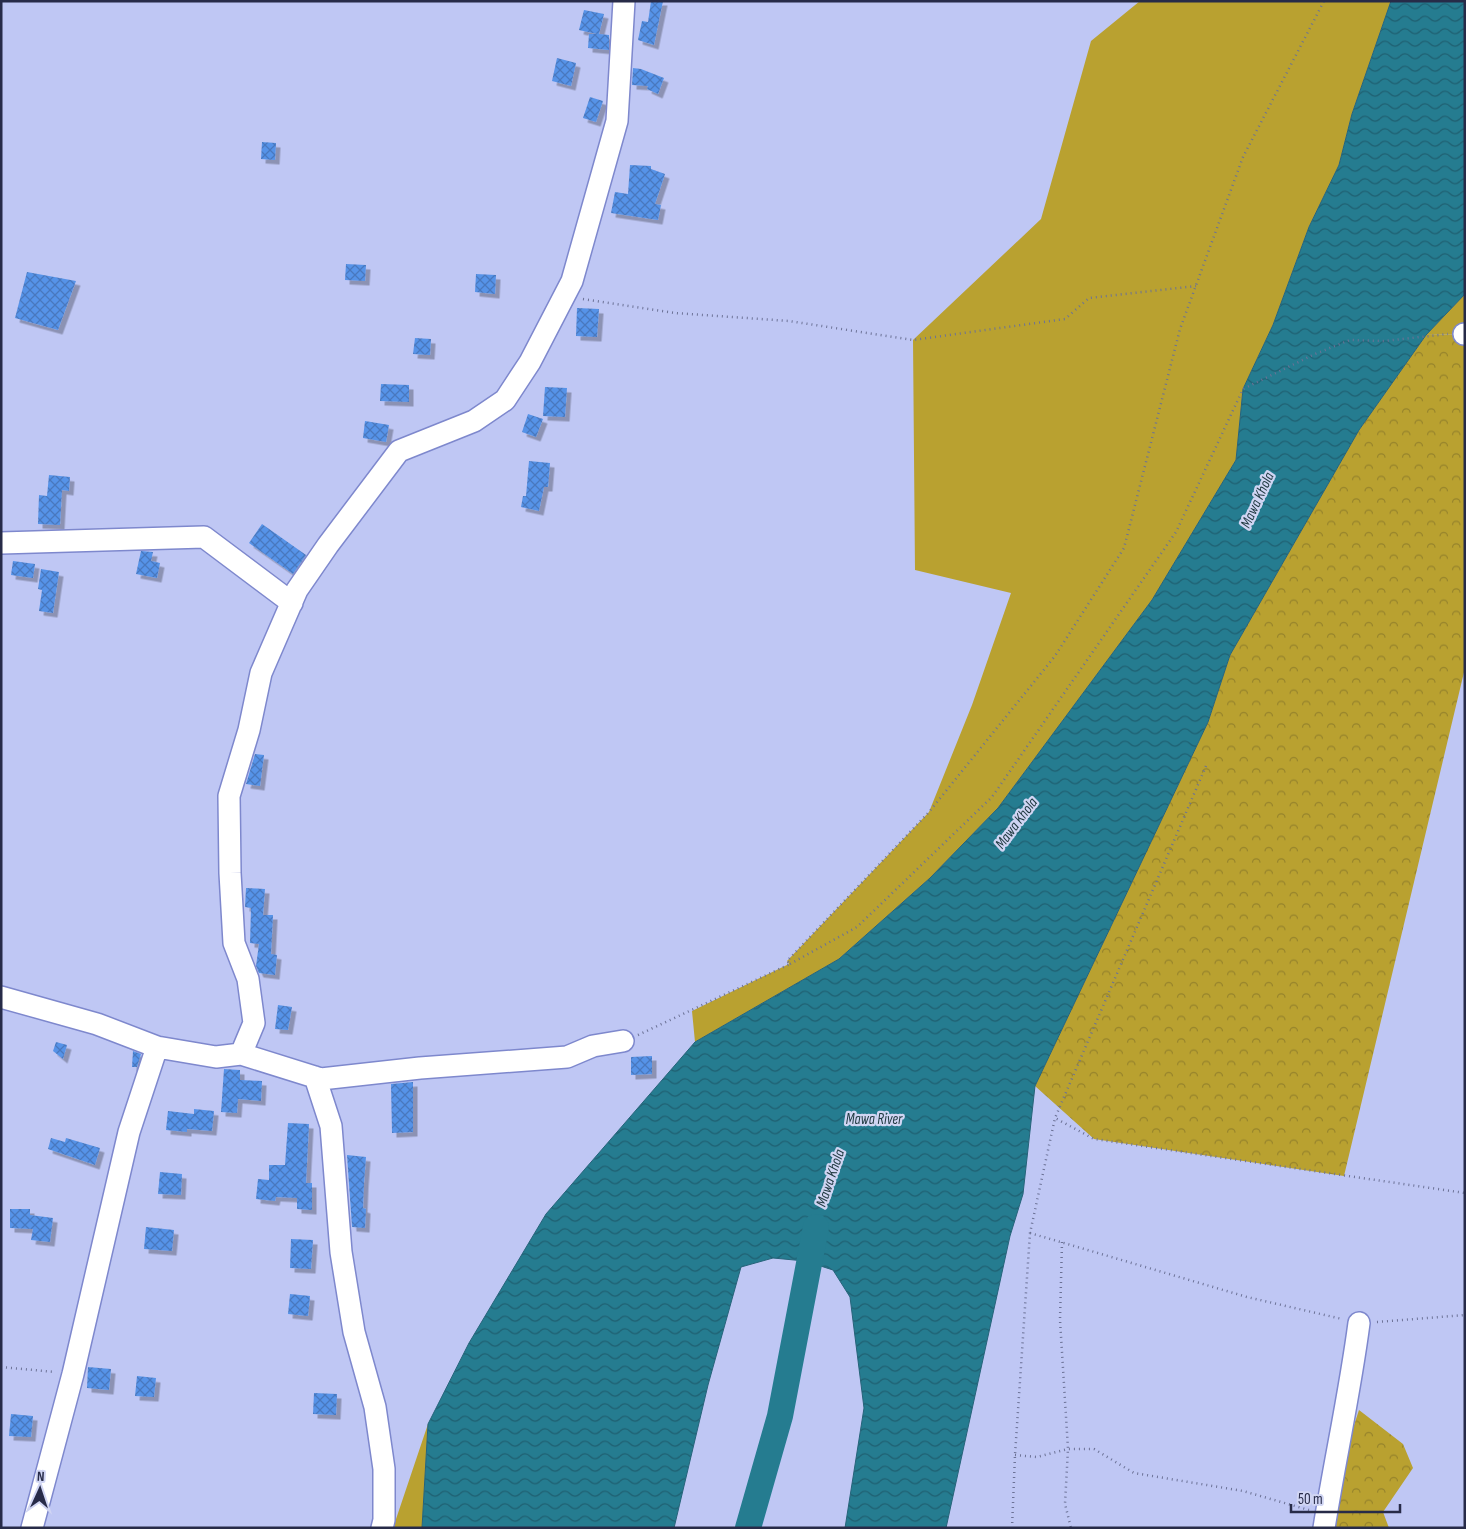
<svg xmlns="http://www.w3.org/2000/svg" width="1466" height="1529" font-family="'Sofia Sans Condensed',sans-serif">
<defs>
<pattern id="forest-crowns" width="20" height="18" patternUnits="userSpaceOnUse" patternTransform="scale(1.25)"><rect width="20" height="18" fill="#b9a130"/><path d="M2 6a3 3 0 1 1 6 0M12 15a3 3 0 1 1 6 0" fill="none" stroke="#96832b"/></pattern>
<pattern id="water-waves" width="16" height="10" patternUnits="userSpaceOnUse" patternTransform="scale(1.25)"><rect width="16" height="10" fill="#257c90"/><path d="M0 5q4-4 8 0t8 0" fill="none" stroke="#1f6072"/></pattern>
<pattern id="building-cross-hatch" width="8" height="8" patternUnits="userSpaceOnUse" patternTransform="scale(1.25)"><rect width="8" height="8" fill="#5793e8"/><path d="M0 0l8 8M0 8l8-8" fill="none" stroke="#4878be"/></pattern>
<filter id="shadow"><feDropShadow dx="4.5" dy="4.5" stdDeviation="0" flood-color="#0004"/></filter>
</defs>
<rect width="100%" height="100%" fill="#bfc7f4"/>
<path fill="#b9a130" d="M1140,1h251l-39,113 -13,51 -30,62 -36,98 -30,64 -7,71 -84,140 -154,208 -68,70 -91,81 -144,83 -3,-31 97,-47 -2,-3 142,-149 43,-107 39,-112 -96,-23 -2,-230 128,-121 50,-178z
M1465,294v40l-39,1z
M428,1424l-6,104h-29z"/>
<path fill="url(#forest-crowns)" d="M1465,334v334l-121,508 -250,-37 -59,-53 173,-364 22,-67 129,-225 67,-95z
M1359,1410l44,34 10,24 -30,44 6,16h-55l5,-20 -8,-13z"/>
<path fill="url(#water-waves)" stroke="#26647a" d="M1391,1h74v293l-39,41 -67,95 -129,225 -22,67 -173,364 -12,108 -13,42 -64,292h-101l19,-120 -14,-111 -17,-27 -28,-9 -32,-3 -32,9 -33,118 -34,143h-252l6,-104 41,-81 77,-129 149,-172 144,-83 91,-81 68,-70 154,-208 84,-140 7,-71 30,-64 36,-98 30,-62 13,-51z"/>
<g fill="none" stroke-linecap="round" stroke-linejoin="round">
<path stroke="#257c90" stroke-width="26" d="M748,1528l32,-112 36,-189"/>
</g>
<path fill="url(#building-cross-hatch)" filter="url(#shadow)" d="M651,1h12l-9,44 -16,-5 4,-19 6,1z
M584,10l20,4 -5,20 10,1v15l-21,-2 1,-14h8l-18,-4z
M557,58l19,5 -5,23 -19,-5z
M633,68l8,1 23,9 -6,16 -11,-5 1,-3 -16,-1z
M590,97l13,4 -7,21 -13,-4z
M262,142l14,1 -1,17 -14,-1z
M630,165l21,1v3l14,5 -10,30 6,1 -3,15 -47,-7 4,-21 13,2z
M346,264l20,1 -1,16 -20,-1z
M27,272l49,9 -18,49 -43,-12z
M476,274l20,1 -1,19 -20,-2z
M577,308l22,1 -2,28 -21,-1z
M415,338l16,1 -1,16 -17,-1z
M381,384l28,1v17l-29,-1z
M545,387l22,1 -2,29 -22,-1z
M528,414l15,5 -7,18 -14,-5z
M365,421l24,4 -3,17 -23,-4z
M529,461l21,2 -2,24h-4l-5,24 -18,-4 2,-11h3z
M49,475l21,2 -1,14 -7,-1 -2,35 -22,-1 1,-29 8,1z
M262,524l44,31 -13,19 -44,-31z
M141,551l12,1 -2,9 9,2 -3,15 -21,-4z
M13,561l22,3 -2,14 -22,-3z
M41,569l18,3 -6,41 -14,-2 3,-21 -4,-1z
M255,754l9,1 -4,31 -14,-2z
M246,888l19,1 -2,26h10l-2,39 6,1 -2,20 -16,-2 -3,-7 3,-22 -9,-1 1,-35 -6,-1z
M278,1005l14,2 -4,23 -13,-1z
M56,1042l11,3 -4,14 -10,-8z
M133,1051l8,3 -4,13h-5z
M652,1056v18l-21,1v-18z
M224,1069l16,1v10l22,1 -1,20 -23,-2 -1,14 -16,-1z
M413,1082v50l-21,1 -1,-49z
M194,1109l20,2 -2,20 -25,-2v3l-21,-2 2,-19 26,3z
M288,1123l21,1 -3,59h6v27l-15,-1v-11l-21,-1 -1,4 -19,-2 2,-20 11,1v-15h16z
M51,1138l14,4 1,-4 34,10 -5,17 -47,-16z
M347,1155l19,2 -2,26 -1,25 3,1 -1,19 -13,-1z
M160,1172l22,2 -1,21 -23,-1z
M10,1209h20v6l23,3 -3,24 -19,-2 2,-11 -23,-1z
M146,1227l28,3 -2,21 -28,-2z
M291,1239l22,1 -2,29 -21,-1z
M290,1294l20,2 -2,20 -20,-2z
M88,1367l23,2 -2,21 -22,-2z
M137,1376l19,2 -2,19 -19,-1z
M314,1393l23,1 -1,21 -23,-1z
M11,1414l22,2 -2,21 -22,-1z"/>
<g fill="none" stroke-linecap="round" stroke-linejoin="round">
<g stroke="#7e88cd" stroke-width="24">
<path id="minor" d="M1464,334h1
M1,543l203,-6 88,66
M1,997l96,27 60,23 59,10 25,-3 13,-31 -6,-44 -14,-36 -4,-70 -1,-77 20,-66 12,-57 36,-83 31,-45 71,-94 75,-30 31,-21 25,-38 42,-81 45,-160 7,-120
M241,1054l80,25 99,-11 147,-11 26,-11 30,-5
M315,1077l16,49 10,126 13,80 21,75 9,62v51l-2,8
M32,1528l41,-154 56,-242 28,-85
M1324,1528c11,-69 26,-136 35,-205"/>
</g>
<path stroke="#6c7296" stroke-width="2.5" stroke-dasharray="1 4" stroke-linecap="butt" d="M583,299l92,14 114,8 124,19 152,-21 24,-21 107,-12
M1206,766l-151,352 39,21 371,54
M790,964l67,-37 135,-130 184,-265 67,-143 72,-35 35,-14 34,1 64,-7
M638,1035l152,-71 -3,-3 142,-149 126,-156 69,-108 56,-219 63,-172 81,-156
M1030,1233l217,64 95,22
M1062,1242l-2,78 8,129 -3,55 6,24
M1377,1322l88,-7
M1,1367l54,5
M1015,1455l22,2 31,-8h26l40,24 109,18 66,19
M1012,1528l3,-73 15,-222 25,-115"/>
<use href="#minor" stroke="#fff" stroke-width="21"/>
</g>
<g text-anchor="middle" stroke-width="4.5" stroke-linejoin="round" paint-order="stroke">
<g font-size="15" font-style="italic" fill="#1e383f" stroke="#d0d5f3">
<text transform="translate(1257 500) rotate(-65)" y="5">Mawa Khola</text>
<text transform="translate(1016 823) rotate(-53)" y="5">Mawa Khola</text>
<text x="874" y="1124">Mawa River</text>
<text transform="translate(830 1178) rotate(-71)" y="5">Mawa Khola</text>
</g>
</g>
<rect width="1466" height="1529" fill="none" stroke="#272b48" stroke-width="5"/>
<g transform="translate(40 1489) rotate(3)" stroke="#d0d5f3" stroke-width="4" paint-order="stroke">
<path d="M0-4L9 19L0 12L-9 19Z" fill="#272b48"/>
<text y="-8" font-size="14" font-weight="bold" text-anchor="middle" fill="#272b48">N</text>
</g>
<path d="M1291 1504v8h109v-8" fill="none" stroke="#272b48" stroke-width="2.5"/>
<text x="1298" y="1504" font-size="15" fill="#272b48" stroke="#d0d5f3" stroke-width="4" paint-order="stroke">50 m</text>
</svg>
